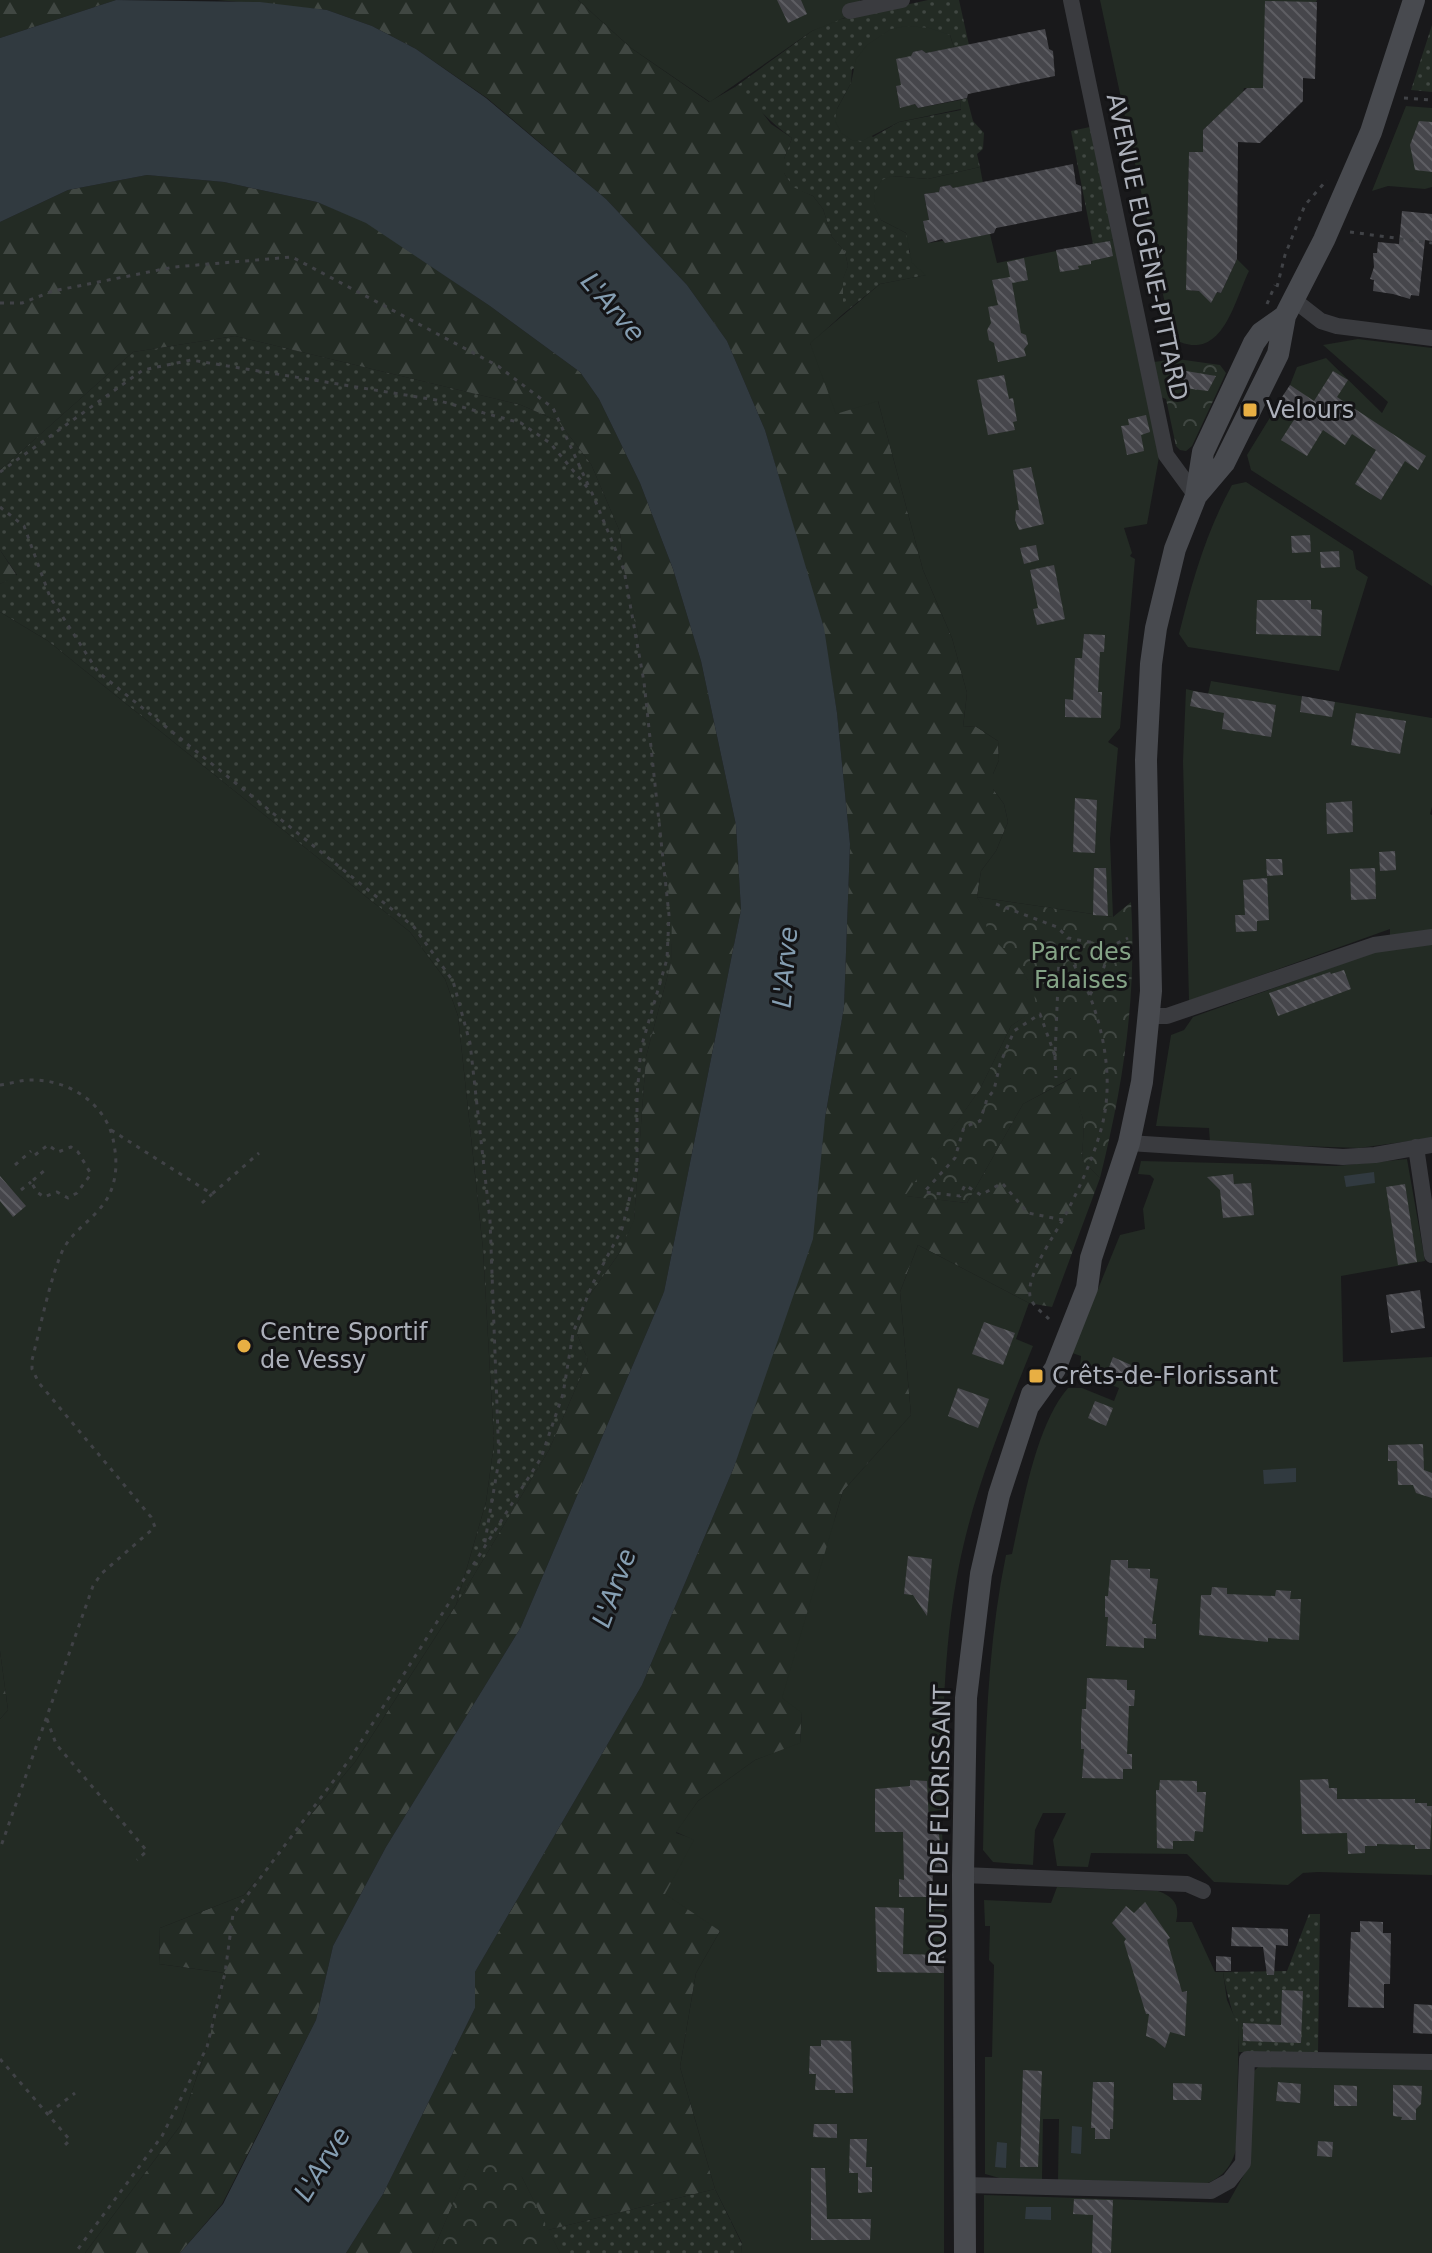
<svg xmlns="http://www.w3.org/2000/svg" width="1432" height="2253" font-family="'DejaVu Sans',sans-serif">
<defs>
<pattern id="grass-dots" width="8" height="8" patternUnits="userSpaceOnUse" patternTransform="scale(2)"><rect width="8" height="8" fill="#232b24"/><path d="M2 2h.1M6 6h.1" fill="none" stroke="#404742" stroke-width="1.8" stroke-linecap="round"/></pattern>
<pattern id="forest-firs" width="22" height="20" patternUnits="userSpaceOnUse" patternTransform="scale(2)"><rect width="22" height="20" fill="#232b24"/><path d="M5 1l3.5 6h-7zM16 11l3.5 6h-7z" fill="#404742"/></pattern>
<pattern id="park-crowns" width="20" height="18" patternUnits="userSpaceOnUse" patternTransform="scale(2)"><rect width="20" height="18" fill="#232b24"/><path d="M2 6a3 3 0 1 1 6 0M12 15a3 3 0 1 1 6 0" fill="none" stroke="#404742"/></pattern>
<pattern id="building-back-hatch" width="6" height="6" patternUnits="userSpaceOnUse" patternTransform="scale(2)"><rect width="6" height="6" fill="#46464b"/><path d="M-1 5l2 2M0 0l6 6M5-1l2 2" fill="none" stroke="#5e5e63"/></pattern>
</defs>
<rect width="100%" height="100%" fill="#19191b"/>
<path fill="url(#grass-dots)" d="M928,0h31l10,45 -15,3 -4,-13 -98,34 -1,14 -14,26 36,28 26,-15 62,-12 -1,-10 7,-2 6,23 11,12 -1,16 -6,5 3,13 -52,12 -36,-3 -11,44 25,13 4,10 -1,9 18,23 -47,9 -37,30v-36l5,-12 -3,-14 -13,-15 -9,-28 -10,-13 -20,-8 -9,-15v-14l8,-21c-22,-15 -37,-34 -57,-51l77,-56 20,-10z
M1432,25v67l-21,-2z
M1090,127l25,112 -22,5 -22,-113z
M235,336l286,69 37,16 33,43 29,68 4,38 13,56 36,291 -2,46 -25,94 -12,164 -16,34 -31,44 -10,35 11,26 -39,90 -93,155 30,-103 8,-59 -11,-194 -25,-233 -13,-37 -35,-47 -362,-291 -48,-29v-28l17,-9 -17,-25v-80l133,-118z
M1309,1914h11l-2,140 -79,-2c0,-30 -12,-50 -16,-80l64,-1z
M715,2189l27,55 -1,9h-181l-12,-23z"/>
<path fill="url(#forest-firs)" d="M0,0h116l-116,38z
M217,0h361l53,48 78,54 26,-15 14,8 22,29 21,14 -8,21v14l9,14 20,9 10,13 9,28 13,15 3,14 -5,13v35l-33,30 68,57 45,169 29,68 15,55 -4,34 12,-1 23,15 1,19 -6,14v15l11,15 4,18 -12,29 -15,20 -4,26 59,96v16l-25,17 -31,63 -74,107 61,7 56,-99 49,-26 12,45 -2,37 18,18 -48,129 -23,-4 -111,-58 -18,47 11,123 -68,76 -8,27 -33,195 -2,31 -45,16 -57,41 -22,32 18,6 26,92 -24,42 -16,94 35,122 -167,41 -26,-53 -52,-13 -38,89h-86l37,-59 92,-186v-36l167,-287 92,-218 91,-349 19,-111 6,-163 -13,-131 -14,-85 -58,-198 -38,-89 -40,-56 -81,-86 -119,-101 -71,-49 -44,-23 -45,-16z
M147,175l77,7 93,20 49,20 124,84 90,66 19,27 41,84 33,86 28,92 35,164 5,85 -77,382 -143,335 -135,220 -53,99 -17,74 -94,184 -42,49h-95l95,-127 27,-79 18,-74 -66,-9 1,-36 84,-33 111,-133 101,-157 93,-155 39,-90 -11,-26 10,-35 31,-44 16,-35 12,-163 25,-94 1,-46 -35,-290 -13,-57 -4,-38 -29,-68 -33,-43 -37,-16 -286,-69 -102,16 -133,118v-248l68,-32z
M0,550l17,26 -17,8z
M0,1651l8,59 -8,9z"/>
<path fill="url(#park-crowns)" d="M1177,359l43,6 6,8 -34,73 -6,5 -6,-1 -4,-4 -10,-47 -5,-2 -7,-35z
M977,897l136,20 18,-15c6,95 -8,184 -31,276l-18,-18 2,-37 -13,-45 -48,26 -56,99 -62,-7 75,-107 31,-63 25,-18c0,-30 -30,-55 -50,-77l1,-16z
M488,2151l34,26 38,76h-128l38,-90z"/>
<path fill="#232b24" d="M578,0h282l1,2 -12,14 -37,15 -102,71 -79,-54z
M1100,0h217l-49,88h-24l-1,5 -40,37v22l-14,1 -2,137 34,3 16,-34 12,12c-15,31 -26,88 -69,71l-5,-15h-5z
M907,26l22,2 21,7 4,13 -28,5 -4,-3 -9,2 -12,33 -5,2 4,20 15,-3 3,4 42,-8 1,9 -62,13 -37,19 -10,-1 -11,-7 -6,-13 2,-11 14,-26 5,-24 11,-14 24,-16z
M1406,106l26,2v79l-7,2 -37,-3 -16,5z
M980,167l3,16 -30,5 -3,-3 -10,2 -1,5 -15,2 5,26 -1,23 62,-9 7,29 118,-24 44,218 -12,67 -23,4 8,25 -2,3 5,3 -15,169 -12,14 10,6 -8,91 3,78 -136,-20 4,-26 15,-20 12,-29 -4,-18 -11,-15v-15l6,-14 -1,-19 -23,-15 -12,1 4,-34 -15,-55 -29,-68 -45,-169 -42,13 -26,-71 70,-59 46,-9 -14,-12 -6,-30 -25,-13 -7,-14 1,-15 7,-11 10,-4 36,3z
M1358,339l74,9v238l-181,-116 -4,-15 43,-70 7,-18 29,-9 56,55 6,-11 -65,-57z
M1246,482l107,69 3,18 12,8 -29,94 -151,-24 -9,-13c13,-52 27,-102 53,-149z
M0,612l48,29 362,291 35,47 13,37 25,233 11,194 -8,59 -30,103 -101,157 -111,133 -84,33 -1,36 66,9 -18,74 -27,79 -95,127h-85v-534l8,-9 -8,-59z
M1211,681l221,37v89l-2,7 2,1v117l-42,6v-9l-201,72 -6,-240 3,-72 22,5z
M1432,943v195l-73,10 -149,-5 -1,-15 -53,-2 15,-91 13,-5 9,-13 184,-66z
M1407,1159l18,102 -84,15 2,86 89,-5v518l-114,-3 -15,1 -15,12 -74,-3 -27,-28 -96,-1 -3,14 -31,-1 -4,-26 13,-27h-23l-8,17 -2,35 -40,-3 -10,-12c2,-99 3,-198 23,-295l6,-1c10,-46 24,-130 56,-166h14l32,13 5,-13 -33,-13 -6,-8 1,-11 -9,-3 48,-118 25,-6 -2,-20 11,-30 -4,-4 -12,-1 3,-13 195,5z
M918,1245l111,58 -13,36 17,7c-29,72 -59,144 -74,220 -16,80 -16,163 -18,244l-13,2v10l14,-2 1,51h-11v26l12,8v348h-203l1,-10 -27,-54 -35,-122 16,-94 24,-42 -55,-37 29,-54 -18,-8 22,-31 57,-41 45,-17 2,-30 -20,-15 61,-207 68,-76 -11,-123z
M1057,1887l101,4c17,6 22,15 18,31h16l23,50h8l4,28 12,27 -3,123c-6,19 -14,28 -33,35l-145,-5 1,-61h-16l-1,60h-39l-18,-5v-117h7l2,-92 -5,-5 1,-34h-5l-1,-26 67,3z
M1259,2066l173,3v184h-448v-58l244,8 22,-39 2,-91z"/>
<path fill="#313a40" d="M116,0l144,2 67,8 45,16 44,23 70,49 120,101 81,86 40,56 38,89 59,198 13,85 13,131 -6,163 -19,111 -12,121 -79,228 -92,218 -167,287v36l-92,186 -37,59h-166l43,-49 93,-184 17,-74 53,-99 135,-220 143,-335 77,-382 -5,-85 -35,-164 -28,-92 -33,-86 -41,-84 -19,-27 -90,-66 -124,-83 -49,-21 -93,-20 -77,-7 -79,15 -68,32v-184z
M1374,1172l1,11 -29,4 -2,-11z
M1296,1468v14l-32,2 -1,-14z
M1072,2126l10,1 -1,27 -10,-1z
M997,2142l10,1 -1,25 -11,-1z
M1026,2207h25v13l-26,-1z"/>
<path fill="url(#building-back-hatch)" d="M777,0h24l6,14 -19,9z
M1265,1l52,1 -2,77 -12,-1v23l-43,42 -22,-1 -1,117 -16,34 -4,-1 -6,11 -12,-12 -13,-1 3,-138h14v-22l44,-42h16z
M1045,29l4,20 4,2 2,25 -87,18 -1,4 -49,10 -3,-4 -15,4 -4,-22 5,-1 -5,-26 15,-3 2,-4 9,-2 4,3z
M1419,121l13,1v50l-17,-2 -5,-25z
M1073,164l3,20 5,2 1,25 -86,17 -2,5 -4,1 -45,9 -3,-4 -14,4 -5,-22 6,-1 -5,-26 15,-2 1,-5 10,-2 3,3z
M1402,211l30,3v27l-7,-1 -6,56 -8,-1 -1,4 -17,-5 -20,-3 1,-11 -4,-1 4,-12 -1,-14h4l1,-11 21,2z
M1110,241l3,15 -22,5v3l-13,2 1,3 -19,3 -4,-22z
M1024,258l4,22 -16,3 9,50 5,2 2,9 -4,5 2,7 -28,6 -4,-19 -5,-3 -2,-10 4,-7 -3,-16 10,-2 -6,-25 18,-3 -3,-15z
M1186,371l30,5 -8,15 -24,-3 -1,-9z
M1333,371l15,9 -11,17 89,59 -8,14 -13,-9 -24,39 -26,-16 21,-34 -24,-16 -7,11 -22,-15 -16,26 -26,-16 18,-28 -19,-12 10,-15 24,16z
M1004,375l5,24 4,-1 4,23 -4,1 2,8 -27,5 -11,-55z
M1146,415l4,17 -9,3 3,16 -17,4 -6,-29 8,-1 -1,-6z
M1031,467l13,57 -25,6 -4,-10 1,-10h3l-6,-40z
M1310,535l1,17 -19,1 -1,-17z
M1036,545l3,15 -15,4 -4,-16z
M1339,551l1,16 -19,1 -1,-16z
M1054,565l11,54 -28,6 -4,-16 5,-1 -8,-38z
M1257,600h54v9l11,1 -1,26 -65,-2z
M1084,634l21,1 -1,17h-4l-2,40h4l-1,26 -36,-1v-18l8,1 2,-42h7z
M1193,691l83,14 -5,32 -49,-8 2,-16 -34,-7z
M1302,696l33,6 -3,15 -32,-5z
M1356,713l50,8 -6,33 -49,-9z
M1075,798l22,2 -2,53 -22,-1z
M1352,801l1,31 -26,2 -1,-31z
M1395,851l1,19 -16,1 -1,-19z
M1266,859h16l1,16 -16,1z
M1094,868h12l2,48 -15,-1z
M1375,868l1,31 -25,1 -1,-31z
M1267,878l2,42 -12,1v10l-21,1 -1,-17h10l-2,-35z
M1344,970l7,19 -73,27 -9,-23 61,-21 1,2z
M1233,1174l1,10 17,-1 3,32 -31,3 -3,-28 -13,-13z
M0,1176l26,30 -13,11 -13,-16z
M1405,1184l12,78 -19,3 -12,-78z
M1420,1290l5,38 -34,5 -5,-38z
M984,1322l31,11 -12,32 -31,-11z
M1113,1357l18,8 -7,17 -18,-7z
M958,1388l31,11 -11,29 -30,-12z
M1095,1401l18,7 -7,18 -18,-8z
M1423,1444l1,26 8,3v25l-16,-5 -3,-8h-15l-1,-24h-9v-16z
M908,1556l24,3 -5,57 -14,-21 -9,-1z
M1111,1560h17v8l22,1v9l8,1 -6,45h4v15l-12,-1v10l-38,-2 2,-29h-3v-21h3z
M1212,1587l15,1v6l48,2 1,-6 15,1 -1,8h11l-2,41 -31,-2v4l-69,-7 2,-40h10z
M1087,1678l40,2v10h8l-1,16h-5l-2,48h5v15h-9v10l-41,-1 2,-29h-3v-21l1,-19h4z
M1328,1779l1,9h8v11h78v4h12v3h5l-2,43h-15v-4l-38,-1v2h-12v7l-17,1 -1,-21 -45,1 -2,-54z
M910,1780l17,1 2,45 9,-1 5,46h-10l-1,26h-33v-18l5,1 -1,-48h-28v-43l35,-3z
M1160,1780l37,1v11h9l-3,40 -8,-1 -1,10h-21v8l-16,-1 -1,-58h3z
M1145,1902l25,36 -3,2 15,52 5,-1 -2,45 -15,-4 -5,16 -11,-9 -8,-3 3,-22h-3l-22,-72 2,-3 -14,-16 14,-17 8,7z
M875,1907l29,1 -1,46 41,1v18l-67,-1z
M1360,1921l23,1v11h8l-1,51h-6v24l-36,-1 3,-75h9z
M1232,1927l56,2v17l-12,-1 -2,30h-7l-4,-28 -32,-1z
M1216,1956l15,1v14h-15z
M1282,1990l21,1 -2,52 -58,-2v-18l38,2z
M1414,2004l18,1v29l-19,-1z
M821,2040l30,1 2,52h-18v-3h-20l1,-16h-7l1,-28h11z
M1023,2070l19,1 -4,96h-18z
M1093,2082h21l-1,47h-3v10h-15v-11h-4z
M1278,2082l23,2 -1,19 -24,-2z
M1173,2083l29,1 -1,16h-28z
M1334,2085l23,1v20h-23z
M1393,2085l29,1 -1,18 -5,5v11h-15l1,-3 -9,-1z
M814,2124h23v14l-24,-1z
M850,2139h17l-1,28h6v25l-14,1v-20h-9z
M1318,2141l15,1 -1,15 -15,-1z
M811,2168h14l2,51h44l-1,21h-59z
M1074,2199l39,1 -2,53h-19l1,-38 -20,-1z"/>
<g fill="none" stroke-linecap="round" stroke-linejoin="round">
<path stroke="#404246" stroke-width="3" stroke-dasharray="4 6" stroke-linecap="butt" d="M1404,98l28,2
M1350,232l82,11
M1277,287l8,-32 20,-50 22,-25
M0,303h22l31,-12 121,-24 118,-10 206,109 55,42 37,81
M1267,304l8,-19
M0,472l143,-102 48,-10 245,40 85,23 29,20 42,50 32,77 20,112 25,233 -2,44 -26,89 -4,48v72l-15,61 -30,56 -19,48 -10,61 -22,64 -191,301 -117,155 -8,59 -18,74 -45,89 -87,117
M0,507l24,19 26,71 48,75 316,255 39,54 17,62 20,177 9,240 -15,87
M996,904l61,23 11,11 43,8
M1090,995l12,-22 9,-27 17,-8
M1055,1056l1,22
M0,1085c10,-1 20,-5 30,-5 40,-1 78,25 84,64 3,17 3,33 -4,49 -11,25 -39,36 -49,61 -13,33 -20,71 -29,106v9l7,14 112,134 4,10 -54,47 -8,12 -93,263
M111,1130l101,64 47,-41
M35,1155l13,-10 10,7 13,-5 7,5 13,22 -14,19 -9,5 -11,-6 -13,5 -7,-5 -6,-10 14,-12
M15,1165l16,-14
M21,1190l10,-8
M202,1203l10,-9
M1063,1220l-35,-7 -26,-30 -21,12 -16,-10 -5,11 -36,-4 31,-34 9,-31 16,-6 7,-22 7,-9 6,-26 14,-33 26,-17 15,42 4,-97 8,-9
M1049,1319c-6,-6 -17,-13 -19,-23 -4,-22 27,-64 37,-84 13,-26 25,-51 33,-79 14,-45 6,-96 -11,-139 -8,-19 -22,-35 -21,-56
M47,1719l9,25 91,107 -10,9
M0,2059l70,81 -7,7
M49,2113l26,-20"/>
<path stroke="#3a3b3f" stroke-width="16" d="M1071,0l95,455 30,41
M850,11l52,-11
M1294,300l27,21 16,5 95,12
M1150,1016h17l207,-71 58,-8
M1129,1143l214,14 32,-2 57,-10
M1416,1147l16,108
M963,1875l224,9 16,7
M964,2185l247,6 18,-10 14,-18 4,-104 185,3"/>
<path stroke="#484a4f" stroke-width="22" d="M1196,496l28,-33 54,-109 7,-38 39,-76 47,-108 43,-132
M1029,1405l26,-36 32,-81 4,-30 38,-115 13,-61 9,-91 -5,-231 5,-96 5,-36 19,-79 21,-53 7,-44 51,-109 7,-10 24,-17
M965,2253l-2,-378 3,-177 15,-124 18,-79 33,-101"/>
</g>
<g fill="#e8af43" stroke="#141416" stroke-width="3">
<rect x="1242" y="402" width="16" height="16" rx="4"/>
<circle cx="244" cy="1346" r="8"/>
<rect x="1028" y="1368" width="16" height="16" rx="4"/>
</g>
<g text-anchor="middle" stroke-width="6" stroke-linejoin="round" paint-order="stroke">
<g font-size="24" fill="#acb0ba" stroke="#141416">
<text transform="translate(1147 247) rotate(78)" y="8">AVENUE EUGÈNE-PITTARD</text>
<text transform="translate(940 1825) rotate(-89)" y="8">ROUTE DE FLORISSANT</text>
</g>
<g font-size="24" fill="#acb0ba" stroke="#141416" text-anchor="start">
<text x="1266" y="418">Velours</text>
<text x="260" y="1340">Centre Sportif<tspan x="260" dy="28">de Vessy</tspan></text>
<text x="1052" y="1384">Crêts-de-Florissant</text>
</g>
<g font-size="24" fill="#84a386" stroke="#141416">
<text x="1081" y="960">Parc des<tspan x="1081" dy="28">Falaises</tspan></text>
</g>
<g font-size="26" font-style="italic" fill="#859eb2" stroke="#141416">
<text transform="translate(613 307) rotate(49)" y="9">L'Arve</text>
<text transform="translate(785 967) rotate(-85)" y="9">L'Arve</text>
<text transform="translate(614 1588) rotate(-70)" y="9">L'Arve</text>
<text transform="translate(322 2164) rotate(-58)" y="9">L'Arve</text>
</g>
</g>
</svg>
